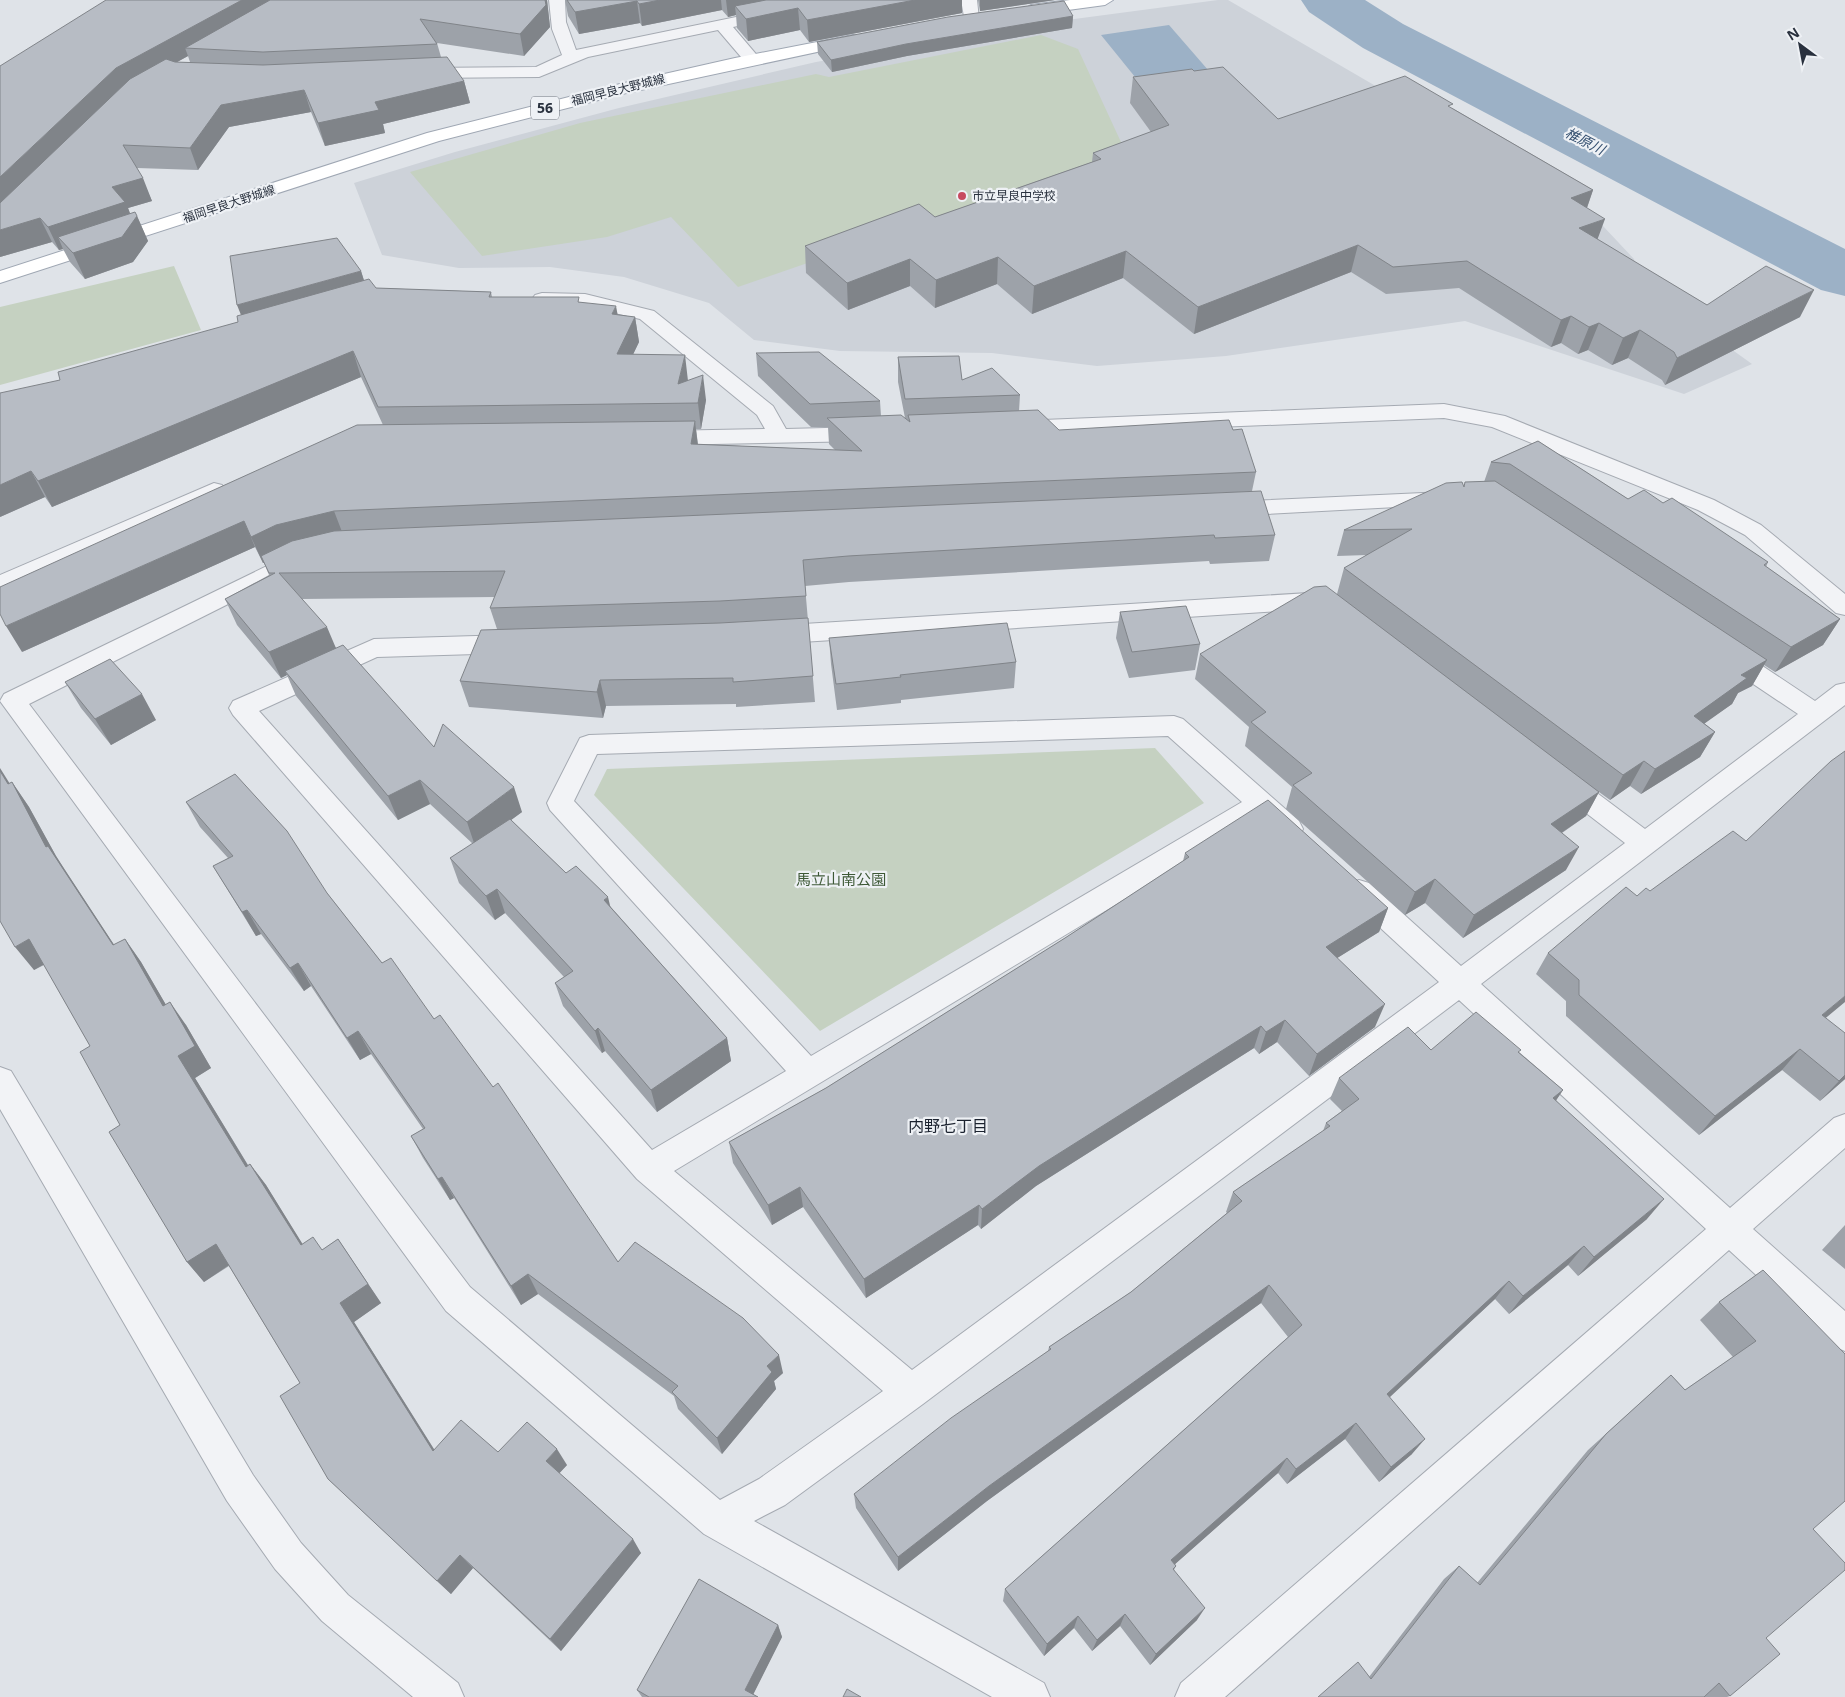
<svg xmlns="http://www.w3.org/2000/svg" width="1845" height="1697" font-family="'Noto Sans','Noto Sans JP',sans-serif">
<rect width="100%" height="100%" fill="#dfe3e8"/>
<path fill="#cdd2d9" d="M1218,0h10l359,209 47,50 5,20 49,39 64,46 -68,30 -219,-73 -239,35 -129,10 -105,-13 -152,-2 -86,-11 -45,-37 -85,-26 -74,-10 -91,1 -77,-13 -28,-72 101,-31 164,-44 197,-46 213,-37z"/>
<path fill="#c5d1c1" d="M1041,35l37,14 48,104 -388,134 -67,-70 -64,20 -125,19 -72,-84 170,-49 236,-49 13,3z
M174,266l27,64 -201,55v-78z
M1155,748l49,55 -384,228 -226,-236 13,-26z"/>
<path fill="#9cb1c6" d="M1169,25l46,53 -71,10 -43,-53z"/>
<g fill="none" stroke-linecap="round" stroke-linejoin="round">
<path fill="#9cb1c6" fill-rule="evenodd" d="M1301,0h64l38,24 442,225v47l-24,-6 -458,-242 -54,-36z"/>
<g stroke="#a5aab2" stroke-width="2">
<path id="minor" d="M549,0h16l1,22 10,28 243,-50h20l1,2 -8,5 -99,20 28,33 -2,4h-12l-29,-34 -130,27 -49,20 -118,1 -6,-1 -2,-4 2,-4 6,-1 115,-1 26,-12 -10,-26z
M961,0h16l2,19 -2,3h-12z
M542,293l43,1 69,17 119,95 13,23 79,-2 8,2 3,5 -3,5 -8,2 -204,4 -8,-2 -3,-5 3,-5 8,-2 104,-2 -8,-14 -117,-96 -55,-13 -50,-3 -3,-4 3,-4z
M1444,404l61,12 209,84 47,25 84,69v21l-9,-2 -91,-78 -47,-25 -206,-83 -48,-9 -426,17 -8,-2 -3,-5 3,-5 8,-2z
M214,483l8,2 3,5 -3,5 -222,97v-17z
M1445,492l8,2 3,5 -3,5 -225,12 -8,-2 -3,-5 3,-5 8,-2z
M302,549l8,2 4,6 -4,6 -281,141 441,583 250,213 39,-21 124,-88 -246,-212 -404,-464 -4,-7 4,-7 141,-62 140,-4 9,3 3,6 -3,6 -9,3 -137,4 -118,54 393,439 134,-79 -236,-261 -3,-7 33,-65 9,-3 585,-19 9,3 116,102 4,8 -4,8c-18,5 -27,-7 -40,-19l-585,353 238,199 527,-388 -90,-83 -4,-8 4,-8 10,-3 10,3 92,83 164,-123 -70,-54 -4,-7 4,-7 9,-3 9,3 72,54 153,-115 -79,-53 -3,-6 3,-6 9,-3 9,3 78,52 21,-16 9,-2v22l-364,279 249,224 104,-90 11,-4v34l-92,81 92,82v40l-12,-5 -104,-96 -504,447h-50l6,-14 525,-454 -247,-229 -536,404 -138,101 -31,16 290,162 6,14h-58l-288,-163 -258,-223 -446,-610 4,-7zM1168,736l74,66 -431,254 -237,-255 23,-47z
M1325,592l9,2 3,6 -3,6 -9,2 -554,36 -9,-3 -3,-6 3,-6 9,-3z
M0,1067l11,4 242,404 48,68 47,52 110,88 6,14h-51l-91,-76 -47,-52 -48,-68 -227,-392z"/>
</g>
<g stroke="#9fa7b3" stroke-width="2">
<path id="major" d="M1070,0h43l-8,5 -74,10 -8,-5 8,-5z
M853,35l6,2 2,3 -2,3 -237,51 -183,47 -439,142v-12l427,-138 193,-49 115,-26z"/>
</g>
<use href="#minor" fill="#f2f3f6" fill-rule="evenodd"/>
<use href="#major" fill="#fff" fill-rule="evenodd"/>
</g>
<path fill="#9da2a9" fill-rule="evenodd" d="M106,0h441l3,27 -26,29 -87,-13 4,14 23,24 6,22 -87,21 2,9 -60,13 -14,-34 -82,15 -31,43 -61,-2 15,33 -24,7 2,6 7,2 11,25 -15,21 -48,17 -15,-17 -7,-13 -4,1 -7,-8 -52,15zM188,56l2,6h-13z
M565,0h397v13l-153,29 -9,-12 -52,11 -11,-13 -1,-13 -8,2 -6,-7 -80,16 -2,-3 -61,11 -11,-18z
M978,0h77l-75,11z
M1073,16l-1,12 -165,28 -75,16 -14,-18 -1,-12z
M1194,71l84,48 174,-11 141,82 -6,18 10,32 110,65 93,12 -135,68 -3,-5 -34,-22 -16,7 -24,-15 -10,4 -17,-11 -10,4 -92,-59 -73,6 -35,-22 -157,62 -71,-56 -91,36 -35,-30 -62,24 -25,-22 -62,24 -42,-37 -1,-27 130,-29 157,-55 1,-9 58,-21 -21,-29 3,-26z
M361,271l3,9 12,8 115,4 1,5 88,5 38,13 17,2 4,25 -6,12 55,26 18,20 -5,29h-5l2,15 137,6 -6,-6 -1,-17h-17l-53,-51 -2,-23 124,48 1,15 24,2 -7,-36v-25l64,23 58,15 -1,16 40,19h174l23,42 -4,19 23,44 -6,26 -59,3 -1,-3 -360,21 -44,4 10,116 -79,5v-3l-130,2 -3,12 -134,-11 -9,-26 37,-52 -7,-21 5,-11 -193,2 34,49 98,99 88,65 -11,8 55,53 44,33 117,132 4,23 -74,51 -52,-61 -3,2 -39,-47 -8,-23 9,-6 -59,-64 -10,7 -36,-37 -9,-25 23,-14 -43,-40 -32,16 -102,-124 -9,-21 -6,3 -44,-53 -12,-26 44,-24 -5,-12h-1l-8,-16 -233,105 361,-227 -22,-48 -309,130 -7,-10 -45,20 60,-137 178,-58z
M1538,441l90,58 35,4 105,59 -2,5 74,52 -17,26 -48,27 -11,-7 -12,21 -14,7 -6,11 -28,19 11,9 -15,25 -59,37 -11,-8 -20,14 -11,-8 -13,24 -24,17 4,37 -103,68 -38,-35 -20,12 -119,-106 6,-22 -47,-41 4,-19 -54,-48 5,-25 137,-60 7,-26 23,-13 -30,1 7,-26 120,-43 20,-5 7,-20z
M1120,612l80,32 -5,26 -66,8 -13,-40z
M829,638l187,24 -2,26 -113,12v3l-64,7 -6,-46z
M65,682l91,38 -45,25 -30,-37z
M12,782l17,25 27,49 9,14 49,75 11,-6 16,23 25,43 20,20 25,43 -16,10 53,87 2,-1 16,21 36,59 20,6 16,-11 43,64 -27,19 80,127 64,3 69,13 -8,8 82,80 -80,98 -88,-83 -22,26 -123,-115 -28,-96 -71,-117 -25,16 -17,-20 -67,-137 -30,-79 -46,-81 -10,5 -24,-187z
M186,802l141,91 55,70 52,56 184,243 165,111 -9,8 2,8 -54,65 -44,-45 -4,-13 -136,-102 -17,11 -67,-107 -4,2 -27,-42 -12,-22 12,-7 -52,-75 -11,6 -49,-74 -7,5 -43,-57 -5,2 -43,-70 15,-8 -28,-31z
M1185,853l203,55 -9,24 -42,26 38,69 -66,49 -32,-34 -18,12 -5,-6 -218,138 -55,43 -3,-4 -112,73 -63,-91 -31,18 -39,-62 -4,-21 97,-54 239,-150 118,-77z
M1637,896l189,122 19,61 -25,22 -38,-31 -83,65 -133,-119v-15l-30,-27 12,-21z
M1431,1050l88,2 44,38 -7,10 91,119 -69,57 -10,-11 -59,49 -14,-15 -106,98 23,57 -33,28 -34,-43 -58,45 -9,-11 -103,91 1,2 -2,4 23,50 -47,45 -30,-39 -28,25 -18,-23 -30,28 -41,-55 2,-12 283,-252 -27,-34 -274,198 -89,70 -42,-63 -2,-14 194,-143 1,-4 82,-55 96,-79 -1,-1 7,-20 90,-61 3,-8 16,-12 -12,-12 9,-21z
M1845,1225v44l-23,-19z
M1763,1270l50,259 -47,109 -36,58 -3,1h-409l51,-20 75,-98 15,-13 18,17 111,-133 83,-75 14,15 48,-33 -33,-37 19,-18z
M778,1625l4,12 -29,57 5,3h-116l-5,-7z"/>
<path fill="#808489" d="M242,0h47l-104,48 3,8 -63,35 -125,120v-34l116,-109z
M545,0h2l3,27 -26,29 -4,-22z
M660,0h61l1,10 -80,16 -3,-22z
M726,0h84l-75,6 1,9 -8,2z
M915,0h47v13l-153,29 -2,-22z
M980,0h75l-75,11z
M637,1l3,22 -61,11 -4,-22z
M798,8l2,22 -52,11 -2,-22z
M1073,16l-1,12 -165,28 -75,16 -1,-12 75,-16z
M464,81l6,22 -87,21 2,9 -60,13 -7,-23 57,-21z
M304,90l7,22 -82,15 -31,43 -8,-22 31,-43z
M143,178l9,23 -24,7 5,13 4,-5 11,25 -15,21 -48,17 -12,-26 -15,-16 5,12 -4,1 -11,-23 64,-40z
M1593,190l-9,26 -13,-18z
M40,218l12,24 -52,15v-27z
M1605,219l-10,27 -16,-18z
M1358,245l-7,27 -157,62 4,-27z
M1126,251l-3,27 -91,36 2,-28z
M998,257l-1,27 -62,24 1,-28z
M910,259v27l-62,24 -1,-27z
M361,271l6,20 -122,34 -8,-20z
M1814,290l-14,27 -135,68 12,-27z
M616,306l5,26 -9,-18z
M1571,316l-10,27 -10,4 10,-27z
M635,317l4,25 -18,38 -4,-26z
M1599,323l-11,27 -10,4 11,-27z
M1640,330l-12,28 -16,7 11,-27z
M353,351l8,26 -309,130 -14,-26z
M685,355l3,26 -10,3z
M703,375l3,25 -5,29 -3,-26z
M695,421l3,26 -7,-3z
M31,471l14,26 -45,20v-32z
M334,511l10,26 -81,26 -12,-26 25,-12z
M244,521l11,26 -233,105 -16,-26z
M1840,619l-17,26 -48,27 16,-25z
M327,627l11,26 -53,18 2,4 -6,3 -12,-26z
M1767,660l-15,26 -14,7 -6,11 -52,37 14,-25 47,-41z
M600,680l6,26 -3,12 -6,-26z
M142,694l14,26 -45,25 -16,-26z
M1715,732l-15,25 -59,37 14,-25z
M1644,761l-14,25 -20,14 13,-25z
M0,768l25,40 -13,-26 17,25 27,49 9,14 65,99 -17,-24 -67,-98 -46,-76z
M420,780l10,24 -32,16 -10,-24z
M514,787l8,25 -47,34 -8,-24z
M1599,792l-13,24 -47,32 12,-24z
M1579,847l-13,23 -103,68 11,-23z
M1435,879l-10,24 -20,12 10,-23z
M497,889l8,24 -10,7 -9,-24z
M608,897l6,25 -10,-22z
M1388,908l-9,24 -61,38 8,-23z
M247,910l14,24 -5,2 -14,-24z
M29,939l19,23 -14,8 -19,-23z
M125,939l16,23 39,67 -17,-23z
M298,963l13,23 -7,5 -14,-23z
M1845,996v6l-41,34 18,-21z
M170,1002l16,23 25,43 -16,10 66,109 -15,-20 -68,-111z
M1385,1004l-10,23 -66,49 8,-22z
M1285,1020l-8,22 -18,12 7,-22z
M1261,1026l-7,22 -218,138 -55,43 1,-20 57,-43z
M598,1028l7,23 -3,2 -7,-22z
M358,1031l13,23 -11,6 -13,-22z
M727,1038l4,23 -74,51 -6,-22z
M1800,1049l-18,21 -83,65 16,-19z
M1845,1075v4l-25,22 19,-20z
M1563,1090l-14,21 4,-13z
M250,1164l16,21 49,79 -14,-19z
M442,1177l12,21 -4,2 -12,-21z
M800,1187l3,20 -31,18 -4,-20z
M1664,1199l-17,20 -69,57 16,-19z
M979,1205l-1,20 -112,73 -2,-19z
M338,1239l43,64 -27,19 91,145 -12,-16 -93,-148z
M216,1244l16,19 -28,19 -17,-20z
M1584,1246l-16,19 -59,49 14,-18z
M528,1274l10,20 -17,11 -10,-19z
M1509,1281l-14,18 -120,112 12,-17z
M1269,1285l-8,18 -274,198 -89,70v-14l91,-71z
M779,1355l4,18 -9,8 2,8 -54,65 -5,-16 50,-72z
M1356,1423l-11,16 -58,45 9,-15z
M1425,1439l-13,15 -33,28 12,-15z
M557,1449l10,16 -11,12 -10,-16z
M1287,1458l-9,15 -113,100 6,-13z
M633,1539l8,14 -80,98 -11,-12z
M460,1555l13,13 -22,26 -14,-13z
M1205,1608l-8,12 -47,45 6,-11z
M1125,1614l-5,12 -28,25 5,-11z
M1078,1616l-4,12 -30,28 3,-12z
M778,1625l4,12 -30,60 -7,-7z"/>
<path fill="#b7bcc4" stroke="#808489" d="M106,0h136l-126,68 -116,109v-111z
M270,0h275l1,5 -26,29 -100,-15 17,25 -174,8 -78,-4z
M567,0h93l-21,4 -2,-3 -62,11z
M766,0h149l-108,20 -9,-12 -52,11 -11,-13z
M1064,1l9,15 -167,28 -75,16 -14,-18 131,-25z
M447,57l17,24 -89,21 4,8 -61,13 -14,-33 -83,15 -31,43 -67,-3 20,33 -31,9 13,15 -77,25 -8,-9 -40,12v-27l130,-124 36,-20 9,3 88,3z
M1223,67l55,52 127,-43 48,28 -5,2 145,84 -22,8 34,21 -26,9 128,77 59,-39 48,24 -137,68 -3,-6 -34,-22 -17,8 -24,-15 -10,4 -18,-11 -10,4 -94,-59 -74,6 -35,-22 -160,62 -72,-56 -92,35 -36,-29 -62,23 -26,-21 -63,24 -42,-37 114,-42 16,13 166,-58 -8,-6 76,-28 -36,-48 59,-8 2,2z
M135,212l2,4 -15,21 -49,16 -15,-16z
M337,238l24,33 -124,34 -7,-49z
M369,279l7,9 115,4 -2,5h90l-1,5 38,4 -4,8 23,3 -18,37 68,1 -7,29 25,-9 -5,28 -320,4 -25,-56 -315,130 -7,-10 -31,14v-92l60,-13 -2,-8 180,-50 -1,-6z
M819,352l61,49 -70,3 -54,-51z
M959,356l3,24 30,-12 28,27 -115,4 -7,-42z
M1038,410l21,20 170,-10 4,10 9,-1 14,43 -922,39 -58,14 -25,12 -7,-16 -238,105 -6,-12v-27l357,-162 338,-4 -4,23 171,7 -35,-33 74,-3 9,7 -2,-7z
M1538,441l90,58 16,-9 19,13 9,-5 96,64 -4,3 76,54 -49,28 -281,-183 -19,-2z
M1495,481l272,179 -26,15 6,3 -53,38 21,16 -60,37 -11,-8 -21,14 -279,-207 68,-39 -68,1 102,-47 16,-1 2,5 1,-5z
M1261,491l14,44 -60,3 -1,-3 -366,21 -45,4 3,36 -86,5 -230,7 15,-37 -226,2 48,54 -58,25 -44,-53 50,-26h-6l-8,-17 31,-15 42,-10z
M1326,586l273,206 -48,32 28,23 -105,68 -39,-36 -20,13 -122,-107 19,-12 -61,-51 15,-10 -66,-58 114,-67z
M1186,606l14,38 -68,8 -12,-40z
M808,618l5,58 -80,6v-4l-133,2 -3,12 -137,-11 21,-51 239,-7z
M1007,623l9,39 -116,13 1,2 -65,7 -7,-46z
M343,645l91,102 9,-23 71,63 -47,35 -47,-42 -32,16 -103,-125z
M110,659l32,35 -47,25 -30,-37z
M1845,751v245l-23,19 23,18v42l-6,6 -39,-32 -85,67 -136,-121v-15l-31,-27 78,-66 11,9 9,-8 4,3 83,-60 13,10 85,-80z
M0,771l8,13 4,-2 34,65 2,-1 65,99 12,-6 38,67 7,-4 25,44 -17,10 68,111 4,-3 51,81 12,-8 9,13 16,-11 30,45 -28,19 93,148 28,-31 37,32 29,-30 30,27 -11,12 87,78 -83,100 -90,-84 -23,26 -109,-102 -48,-83 20,-13 -84,-139 -29,18 -78,-130 11,-7 -40,-73 10,-6 -61,-107 -14,8 -15,-26z
M235,774l52,57 40,62 55,70 9,-5 43,61 6,-4 53,72 5,-4 120,179 17,-20 108,76 36,37 -12,11 5,6 -55,66 -45,-46 6,-6 -150,-112 -17,12 -69,-109 -4,2 -27,-43 14,-8 -67,-97 -11,7 -49,-75 -8,5 -43,-58 -5,2 -29,-46 20,-10 -47,-54z
M1268,800l120,108 -62,39 59,57 -68,50 -32,-34 -19,12 -5,-6 -222,140 -57,43 -3,-4 -115,74 -64,-92 -32,18 -39,-63 97,-54 239,-150 124,-81 -4,-4z
M510,819l56,54 10,-7 32,31 -4,3 123,138 -76,52 -53,-62 -3,3 -40,-48 18,-12 -76,-82 -11,7 -36,-38z
M1476,1012l45,38 -3,2 45,38 -10,8 111,101 -70,58 -10,-11 -61,50 -14,-15 -122,113 38,45 -34,28 -35,-44 -60,46 -9,-11 -116,102 5,6 -3,3 32,39 -49,46 -31,-40 -28,26 -19,-24 -31,28 -42,-55 297,-264 -33,-40 -280,201 -91,71 -44,-63 97,-76 100,-69 -2,-2 82,-55 111,-91 -9,-9 97,-66 -4,-3 33,-24 -20,-21 69,-51 23,23z
M1763,1270l82,84v147l-32,28 32,34v7l-79,68 14,16 -50,42 -11,-13 -15,14h-386l40,-35 13,17 88,-113 21,19 126,-151 65,-59 14,15 71,-49 -37,-39z
M699,1579l79,46 -33,65 13,7h-109l-12,-7z
M847,1689l14,8h-18z"/>
<circle fill="#c74a5f" stroke="#eef1f5" stroke-width="2" cx="962" cy="196" r="5"/>
<g text-anchor="middle" stroke-width="4.5" stroke-linejoin="round" paint-order="stroke">
<g font-size="12" fill="#29313e" stroke="#eef1f5">
<text transform="translate(618 90) rotate(-14)" y="4">福岡早良大野城線</text>
<text transform="translate(229 204) rotate(-18)" y="4">福岡早良大野城線</text>
</g>
<g font-size="12" fill="#29313e" stroke="#eef1f5" text-anchor="start">
<text x="972" y="200">市立早良中学校</text>
</g>
<rect fill="#eef1f5" stroke="#646b75" stroke-width="1" x="531" y="96.5" width="28" height="23" rx="4"/>
<g font-size="14" font-weight="bold" fill="#29313e">
<text x="545" y="113">56</text>
</g>
<g font-size="14" font-style="italic" fill="#355070" stroke="#eef1f5">
<text transform="translate(1585 141) rotate(27)" y="5">椎原川</text>
</g>
<g font-size="15" fill="#3e5937" stroke="#eef1f5">
<text x="841" y="885">馬立山南公園</text>
</g>
<g font-size="16" fill="#1b222f" stroke="#eef1f5">
<text x="948" y="1132">内野七丁目</text>
</g>
</g>
<g transform="translate(1800 45) rotate(328)" stroke="#eef1f5" stroke-width="4" paint-order="stroke">
<path d="M0-4L9 19L0 12L-9 19Z" fill="#29313e"/>
<text y="-8" font-size="14" font-weight="bold" text-anchor="middle" fill="#29313e">N</text>
</g>
</svg>
